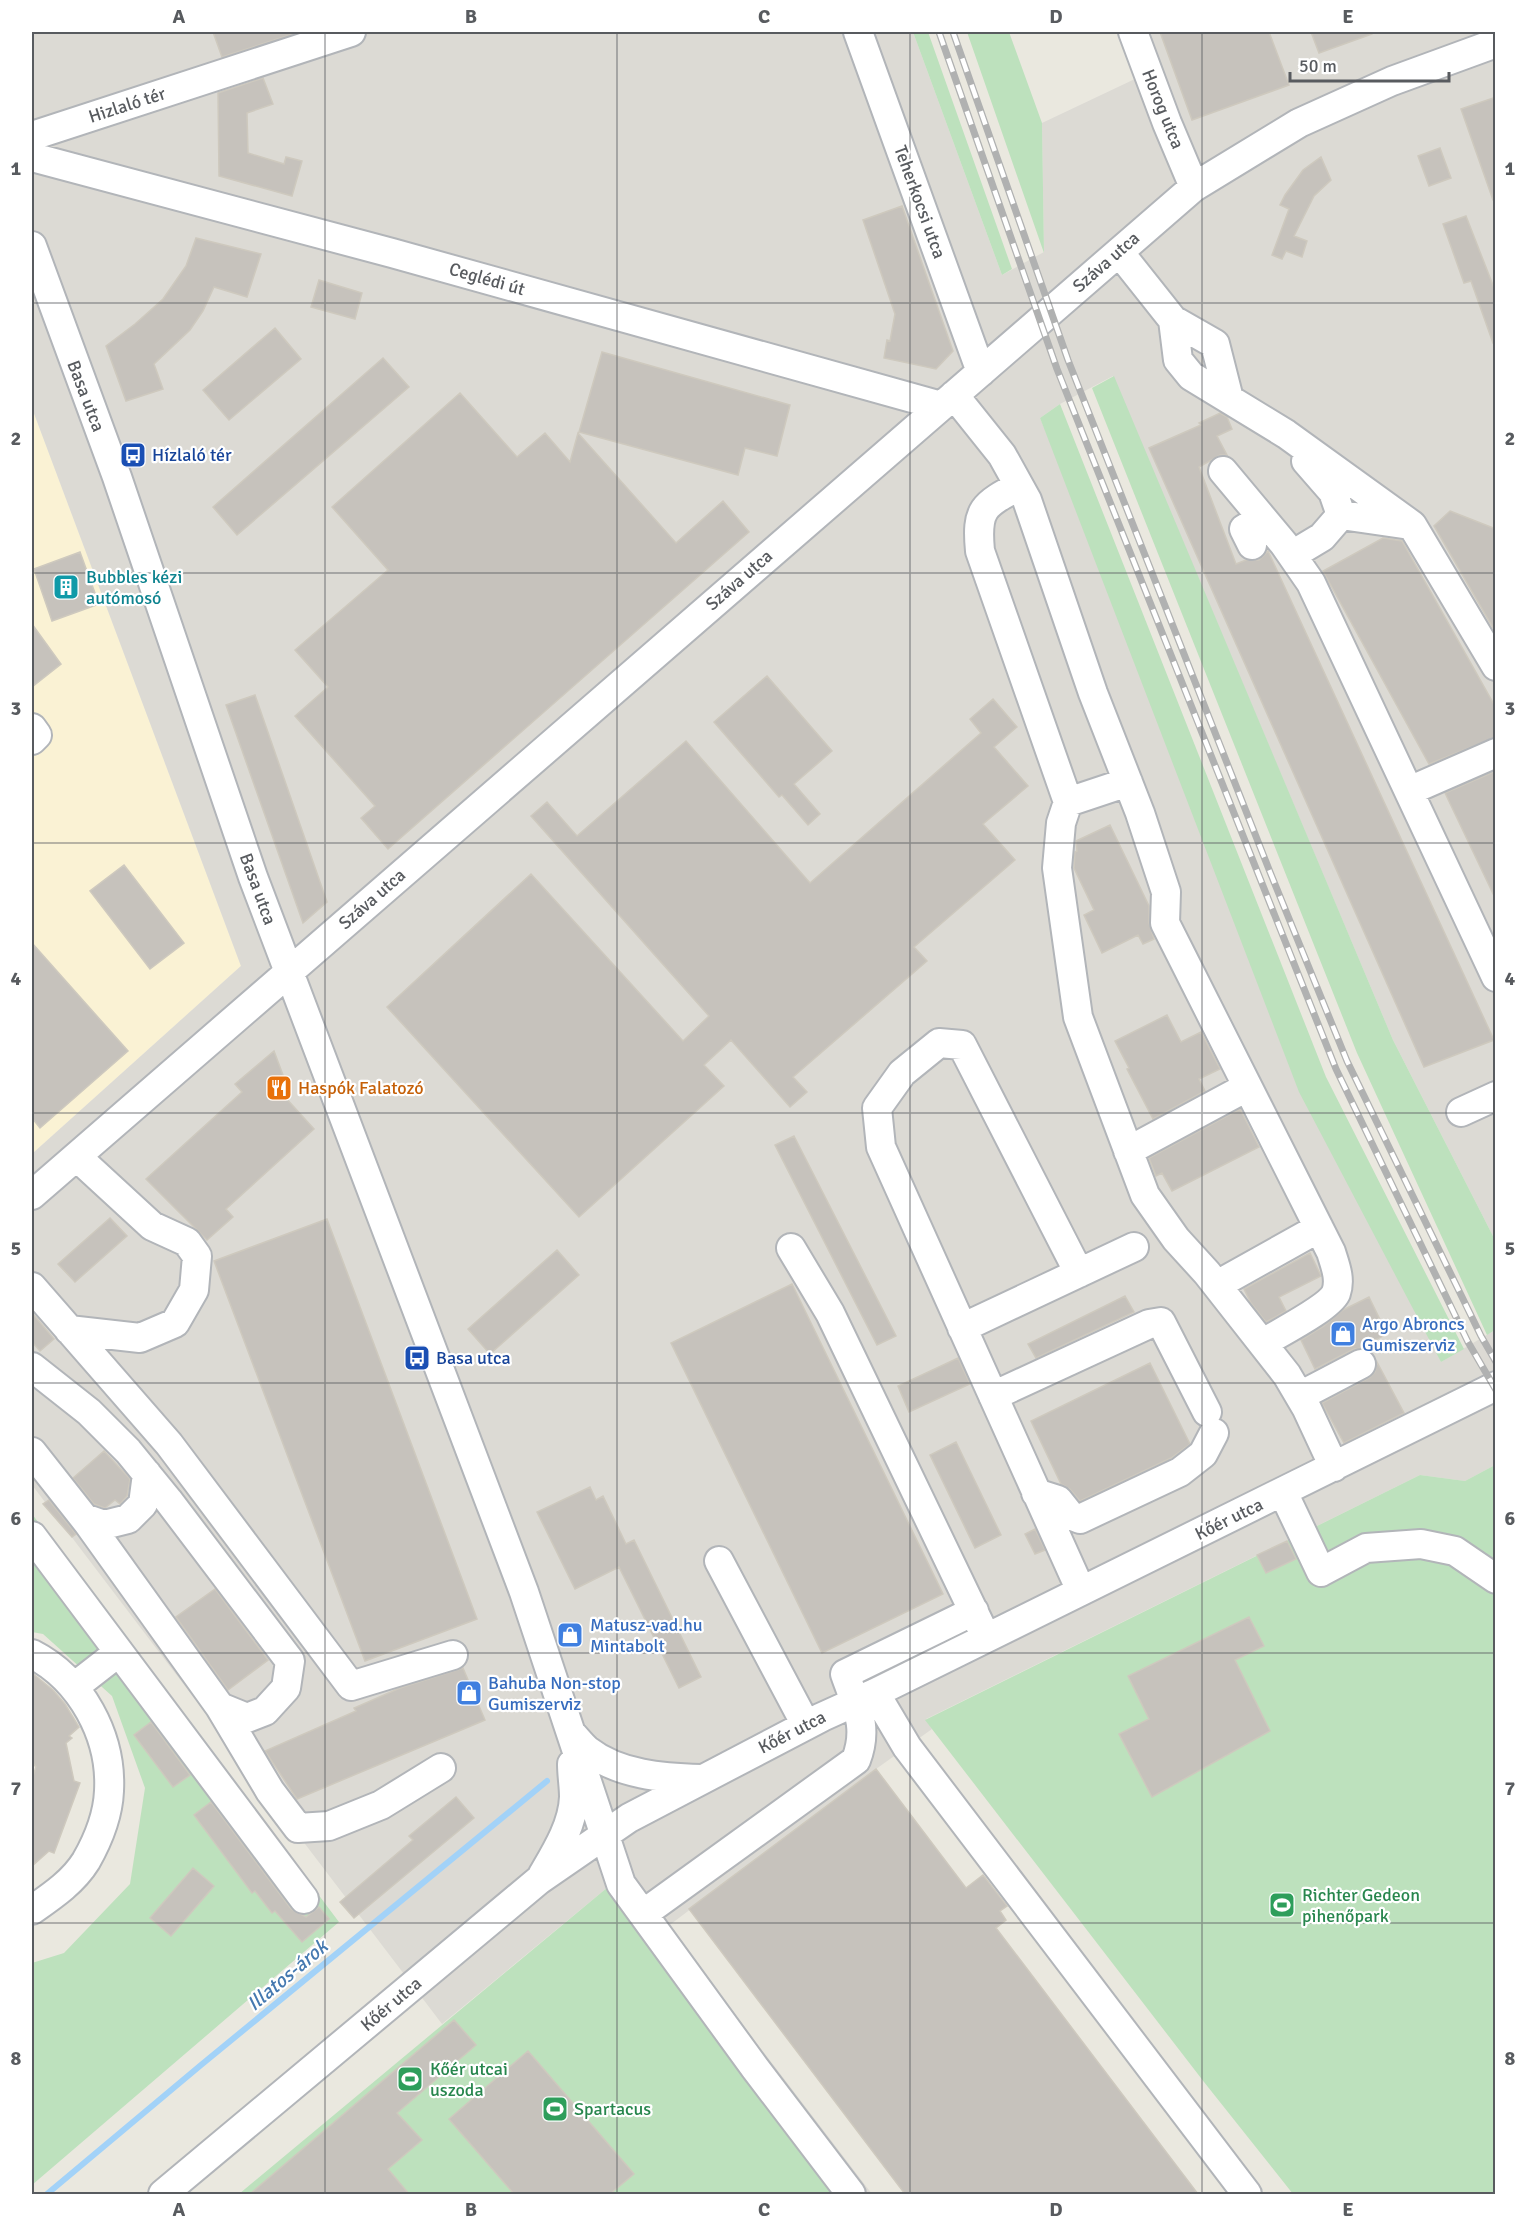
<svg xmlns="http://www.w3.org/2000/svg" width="1527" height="2226" font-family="Signika,sans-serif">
<rect width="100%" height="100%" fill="#eae8df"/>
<path fill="#faf2d4" d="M32,408l209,558 -209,188z"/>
<path fill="#dcdad4" d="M32,32h881l89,243 42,-23 -2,-129 95,-45 -17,-46h375v1208l-102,-200 -280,-664 -53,28 -20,14 401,944 54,-32v135l-30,16 -45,-6 -494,244 6,10 -56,40 -213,161 60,69 149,195h-39l-225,-307 -166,137 -410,-539v-331l209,-188 -209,-558z"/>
<path fill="#bde1bd" d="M913,32h15l84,237 -10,6z
M967,32h42l33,91 2,130z
M1114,376l279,664 102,200v90l-8,5 -130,-282 -265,-665z
M1060,404l266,673 138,272 -23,13 -142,-270 -259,-674z
M1495,1465v729h-202l-89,-112 -279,-362 495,-245 45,6z
M32,1514l307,408 -307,263v-222l32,-10 66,-69 15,-96 -33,-92 -69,-62 -11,-2z
M608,1887l225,307h-594z"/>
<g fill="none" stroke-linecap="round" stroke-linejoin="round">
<path stroke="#a2d2f8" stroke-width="6" d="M47,2194l154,-129 346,-284"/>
</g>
<path fill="#c6c2bc" stroke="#cec9be" stroke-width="1.5" d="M213,32h86l-77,25z
M1160,32h109l20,53 -97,35z
M1311,32h61v2l-53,19z
M263,78l10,26 -26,9 1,40 36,11 2,-7 16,4 -10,35 -73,-20 -1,-83z
M1496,97v103h-3l-32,-91z
M1440,148l11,30 -22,8 -11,-30z
M1321,157l10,23 -17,16 -20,40 13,5 -5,16 -16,-6 -4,8 -10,-4 17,-46 -9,-4 5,-10 18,-25z
M902,206l51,145 -17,18 -52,-11 3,-18 3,1 5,-27 -32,-94z
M1466,216l30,77v49l-3,1 -22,-62 -7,2 -21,-59z
M196,238l65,16 -14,43 -33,-10 -11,24 -13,19 -36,34 9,25 -37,12 -20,-55 29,-22 28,-25 23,-33z
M319,280l43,13 -7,26 -44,-12z
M275,328l26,31 -72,61 -26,-30z
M602,352l188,53 -13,51 -32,-8 -7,27 -159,-43z
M383,358l26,29 -172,148 -24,-28z
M460,393l57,64 28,-24 25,29 8,-29 98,110 47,-42 26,31 -361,317 -27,-31 14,-12 -80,-90 33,-29 -33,-37 93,-80 -56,-63z
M1220,413l7,4 5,12 -15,7 10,19h-7l-21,12 37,97 10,-4h13l9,-9 226,489 -70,27 -275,-619 52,-23 -2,-2z
M1450,511l46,18v104l-62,-107z
M1383,538l19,3 94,167v29l-67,27 -106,-193z
M80,552l19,52 -47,17 -18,-52z
M32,624l29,40 -29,23z
M767,676l65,75 -38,33 26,30 -12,11 -26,-30 -3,2 -65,-75z
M255,695l72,207 -24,21 -77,-218z
M993,699l24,28 -23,20 34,39 -45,38 32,36 -101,87 13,14 -134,116 14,15 -17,15 -59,-67 -27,25 20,21 -145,131 -192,-210 144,-133 152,167 26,-25 -178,-200 16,-14 30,34 109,-95 124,142 171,-150 -11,-14z
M1496,771v129l-51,-107z
M1110,825l39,81v17l5,16 -11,5 -5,-9 -36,18 -18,-38 10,-5 -20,-42 1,-16 2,-1 -1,-10z
M124,865l60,78 -34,26 -60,-78z
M32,943l96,108 -88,77 -8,-10z
M1167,1015l14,27 20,-10 19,37 -21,10 6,12 -52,28 -26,-50 2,-1 -14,-27z
M274,1051l15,40 -5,5 30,33 -88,80 7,8 -26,23 -61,-61 96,-87 -7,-8z
M1240,1109l19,38 -87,44 -10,-18 -6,3 -7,-18z
M794,1136l102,200 -19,9 -102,-200z
M110,1218l17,18 -52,46 -17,-18z
M327,1219l150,400 -112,42 -151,-400z
M557,1250l22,25 -89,79 -22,-25z
M1310,1253l11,23 -42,21 7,14 -20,11 -15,-19 -7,-14z
M792,1284l151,310 -121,59 -151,-310z
M1125,1296l9,16 -98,46 -8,-14z
M1369,1297l18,37 -20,10 4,8 -9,-4 -8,1 -39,20 -14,-29 23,-14 19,-16z
M32,1313l22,26 -14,12 -8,-9z
M958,1358l12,26 -61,28 -11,-26z
M1377,1362l27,51 -60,30 -22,-40 47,-25 6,-6z
M1150,1363l40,81 -19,14 -91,43 -10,-12 -9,-5 -30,-63z
M956,1442l45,93 -26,13 -45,-93z
M104,1451l26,28 -3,17 -7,8 -5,-4 -10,8 -11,-4 -21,-26z
M590,1487l6,13 7,-4 23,48 8,-4 67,137 -22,11 -60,-121 -44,22 -38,-77z
M49,1500l27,34 -4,3 -29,-33z
M1035,1529l10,21 -10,4 -10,-20z
M1287,1541l9,18 -30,14 -9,-18z
M215,1589l53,71 -40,30 -52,-73z
M1249,1617l15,29 -29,14 35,71 -118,66 -33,-63 30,-15 -21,-43z
M463,1668l22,52 -188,79 -32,-48 91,-40 -2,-3 46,-20z
M32,1673l21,17 12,14 14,23 -10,9 3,2 -6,5 8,38 6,2 -26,70 -5,-2 -17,15v-87l4,-12 -4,-5z
M151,1722l39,53 -17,12 -39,-52z
M876,1769l90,119 17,-13 24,31 -7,5 6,9 -10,8 202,266h-293l-216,-285z
M456,1797l18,21 -120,100 -14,-16 73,-62 -4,-4z
M211,1802l80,107 15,8 13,-10 10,12 -27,23 -27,-31 -3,2 -17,-22 -3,2 -58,-78z
M193,1868l21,18 -43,50 -21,-18z
M454,2020l22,25 -79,68 25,27 -34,29 21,25h-159z
M528,2051l106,123 -24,20h-96l-65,-75z"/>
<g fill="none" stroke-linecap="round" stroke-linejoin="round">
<g stroke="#b2b5b9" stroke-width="32">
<path id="minor" d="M858,32l123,340
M1133,32l34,91 27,64
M32,136l319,-104
M32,157l360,96 549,153
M32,246l85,231 136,400 271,715 97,292 134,184 96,126
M1119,252l54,68 5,40 13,16 95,58 126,91 84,141
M1173,320l42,24 14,55
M954,395l48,60 25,45 66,193 47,120 26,79 -1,31 166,329c4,13 10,27 5,41 -7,15 -57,40 -73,50
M1223,471l61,73 27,39 185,394
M1019,486c-36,19 -43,23 -39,65l88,251 -7,21 -4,45 21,149 67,178 31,44 31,34 80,102 20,34 27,58
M1341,515l69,10
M1252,545l-8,-16 18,-11
M1292,555l30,-18 19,-22 -8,-23 -27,-31
M32,728l5,7 -5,5
M1409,791l87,-38
M1068,802l60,-20
M1461,1112l35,-16
M1128,1151l119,-64
M32,1195l1162,-1008 105,-64 93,-42 104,-38
M791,1248l39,65 152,316
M1079,1273l-117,-228 -23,-2 -37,30 -25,35 4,39 200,444
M1217,1285l102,-57
M32,1287l137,157 182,242 102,-31
M962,1328l172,-81
M69,1330l71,8 35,-15 19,-33 3,-34 -10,-14 -35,-16 -75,-69
M32,1367l57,45 39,39 40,49 122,161 -4,27 -21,23 -18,7 -27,-11 -132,-184 -56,-71
M993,1396l156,-72 12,-2 46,90
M1300,1396l61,-32
M1283,1492l38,80 45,-24 55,-4 34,7 41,28
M1036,1493l22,7 12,15 10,4 100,-47 23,-18 11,-21
M84,1518l20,7 24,-6 15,-15 4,-30
M32,1536l272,363
M719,1561l87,164
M32,1654c49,25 80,82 77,137 -1,24 -11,49 -23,70 -13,21 -34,35 -54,49
M74,1687l45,-35
M875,1693l32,54 340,447
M220,1707l50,84 28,37 31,-2 52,-21 60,-37
M571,1733c5,5 10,12 16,17 32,25 76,28 114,29
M542,1876c14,-24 31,-51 32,-79 0,-11 -2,-22 -2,-33
M643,1914l213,-154c13,-34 0,-54 -11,-86l129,-63
M163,2194l376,-314 90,-62 193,-101 53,-24 621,-307"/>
</g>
<use href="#minor" stroke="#fff" stroke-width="28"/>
<g stroke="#b0b1b1" stroke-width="7">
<path id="rail" d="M939,32l118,337 279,700 132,273 28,48
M953,32l115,328 202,512 77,189 134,275 15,26"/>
</g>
<use href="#rail" stroke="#fff" stroke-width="4.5" stroke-dasharray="14" stroke-linecap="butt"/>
</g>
<path fill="none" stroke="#585b5f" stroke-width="1.5" stroke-opacity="0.55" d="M325,32v2162M617,32v2162M910,32v2162M1202,32v2162M32,303h1464M32,573h1464M32,843h1464M32,1113h1464M32,1383h1464M32,1653h1464M32,1923h1464"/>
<defs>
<g id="bus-square" transform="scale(1.35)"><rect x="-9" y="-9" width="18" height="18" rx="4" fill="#1a4fb4" stroke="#fff"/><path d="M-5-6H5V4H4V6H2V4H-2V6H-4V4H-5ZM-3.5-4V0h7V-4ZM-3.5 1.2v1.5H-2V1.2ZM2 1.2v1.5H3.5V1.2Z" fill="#fff"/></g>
<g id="building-square" transform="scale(1.35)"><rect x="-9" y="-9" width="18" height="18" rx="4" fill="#0f9aa8" stroke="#fff"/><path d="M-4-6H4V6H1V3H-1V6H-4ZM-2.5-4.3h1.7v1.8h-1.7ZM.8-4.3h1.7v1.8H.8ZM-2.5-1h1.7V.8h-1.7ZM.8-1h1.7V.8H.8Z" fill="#fff"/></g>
<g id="restaurant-square" transform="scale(1.35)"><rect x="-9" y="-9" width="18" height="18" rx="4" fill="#e8710a" stroke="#fff"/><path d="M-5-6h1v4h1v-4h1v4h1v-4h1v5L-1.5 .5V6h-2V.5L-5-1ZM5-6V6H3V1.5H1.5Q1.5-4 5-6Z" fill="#fff"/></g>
<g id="shop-square" transform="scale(1.35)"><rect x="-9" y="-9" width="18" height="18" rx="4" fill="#3f7fe0" stroke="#fff"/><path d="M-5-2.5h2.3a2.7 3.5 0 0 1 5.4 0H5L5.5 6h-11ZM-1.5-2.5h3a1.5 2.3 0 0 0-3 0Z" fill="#fff"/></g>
<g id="stadium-square" transform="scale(1.35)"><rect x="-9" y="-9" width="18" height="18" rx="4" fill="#2e9e5b" stroke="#fff"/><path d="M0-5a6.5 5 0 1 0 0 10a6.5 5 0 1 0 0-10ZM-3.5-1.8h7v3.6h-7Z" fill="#fff"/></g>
</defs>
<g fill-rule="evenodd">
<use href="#bus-square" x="133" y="455"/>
<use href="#building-square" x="66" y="587"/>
<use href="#restaurant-square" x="279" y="1088"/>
<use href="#shop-square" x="1343" y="1334"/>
<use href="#bus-square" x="417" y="1358"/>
<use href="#shop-square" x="570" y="1635"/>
<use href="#shop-square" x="469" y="1693"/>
<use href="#stadium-square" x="1282" y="1905"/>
<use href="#stadium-square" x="410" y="2079"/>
<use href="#stadium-square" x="555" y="2109"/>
</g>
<g text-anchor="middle" stroke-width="4.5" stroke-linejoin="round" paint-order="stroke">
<g font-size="18" fill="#585b5f" stroke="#fff">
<text transform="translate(127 105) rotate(-18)" y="6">Hizlaló tér</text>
<text transform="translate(1163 109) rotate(68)" y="6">Horog utca</text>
<text transform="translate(920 202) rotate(70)" y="6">Teherkocsi utca</text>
<text transform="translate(1106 262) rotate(-41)" y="6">Száva utca</text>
<text transform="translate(487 279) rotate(16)" y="6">Ceglédi út</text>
<text transform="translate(86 396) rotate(69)" y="6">Basa utca</text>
<text transform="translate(739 580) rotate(-41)" y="6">Száva utca</text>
<text transform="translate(258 889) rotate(70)" y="6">Basa utca</text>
<text transform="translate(372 899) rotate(-41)" y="6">Száva utca</text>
<text transform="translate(1229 1519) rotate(-26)" y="6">Kőér utca</text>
<text transform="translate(792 1732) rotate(-27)" y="6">Kőér utca</text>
<text transform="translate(391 2004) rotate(-40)" y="6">Kőér utca</text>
</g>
<g font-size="18" fill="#164399" stroke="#fff" text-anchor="start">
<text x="152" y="461">Hízlaló tér</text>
<text x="436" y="1364">Basa utca</text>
</g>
<g font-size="18" fill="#0d838f" stroke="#fff" text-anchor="start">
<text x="86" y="583">Bubbles kézi<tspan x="86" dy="21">autómosó</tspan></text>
</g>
<g font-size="18" fill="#c56008" stroke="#fff" text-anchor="start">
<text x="298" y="1094">Haspók Falatozó</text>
</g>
<g font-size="18" fill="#366cbe" stroke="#fff" text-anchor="start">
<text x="1362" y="1330">Argo Abroncs<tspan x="1362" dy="21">Gumiszerviz</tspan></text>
<text x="590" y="1631">Matusz-vad.hu<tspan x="590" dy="21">Mintabolt</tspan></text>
<text x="488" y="1689">Bahuba Non-stop<tspan x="488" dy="21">Gumiszerviz</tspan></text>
</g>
<g font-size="18" fill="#27864d" stroke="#fff" text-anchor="start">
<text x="1302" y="1901">Richter Gedeon<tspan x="1302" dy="21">pihenőpark</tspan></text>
<text x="430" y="2075">Kőér utcai<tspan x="430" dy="21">uszoda</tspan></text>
<text x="574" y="2115">Spartacus</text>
</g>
<g font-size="20" font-style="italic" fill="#4579b0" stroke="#fff">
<text transform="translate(287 1975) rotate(-40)" y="7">Illatos-árok</text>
</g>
</g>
<rect width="1527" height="2226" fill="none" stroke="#ffffff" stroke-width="66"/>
<path d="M1290 72v9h159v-9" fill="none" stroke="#585b5f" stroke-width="3"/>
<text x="1299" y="72" font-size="18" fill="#585b5f" stroke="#ffffff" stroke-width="4.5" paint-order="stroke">50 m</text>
<rect x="33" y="33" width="1461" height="2160" fill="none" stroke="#585b5f" stroke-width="2"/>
<g font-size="20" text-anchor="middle" font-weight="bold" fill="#585b5f">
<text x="179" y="23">A</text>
<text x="471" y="23">B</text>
<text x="764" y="23">C</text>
<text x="1056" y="23">D</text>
<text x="1348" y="23">E</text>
<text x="16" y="175">1</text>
<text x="1510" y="175">1</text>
<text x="16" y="445">2</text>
<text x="1510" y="445">2</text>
<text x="16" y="715">3</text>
<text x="1510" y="715">3</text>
<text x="16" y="985">4</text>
<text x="1510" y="985">4</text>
<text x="16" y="1255">5</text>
<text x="1510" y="1255">5</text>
<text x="16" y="1525">6</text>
<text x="1510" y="1525">6</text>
<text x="16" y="1795">7</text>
<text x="1510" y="1795">7</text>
<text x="16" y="2065">8</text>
<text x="1510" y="2065">8</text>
<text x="179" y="2216">A</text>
<text x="471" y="2216">B</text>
<text x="764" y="2216">C</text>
<text x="1056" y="2216">D</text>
<text x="1348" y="2216">E</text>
</g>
</svg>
